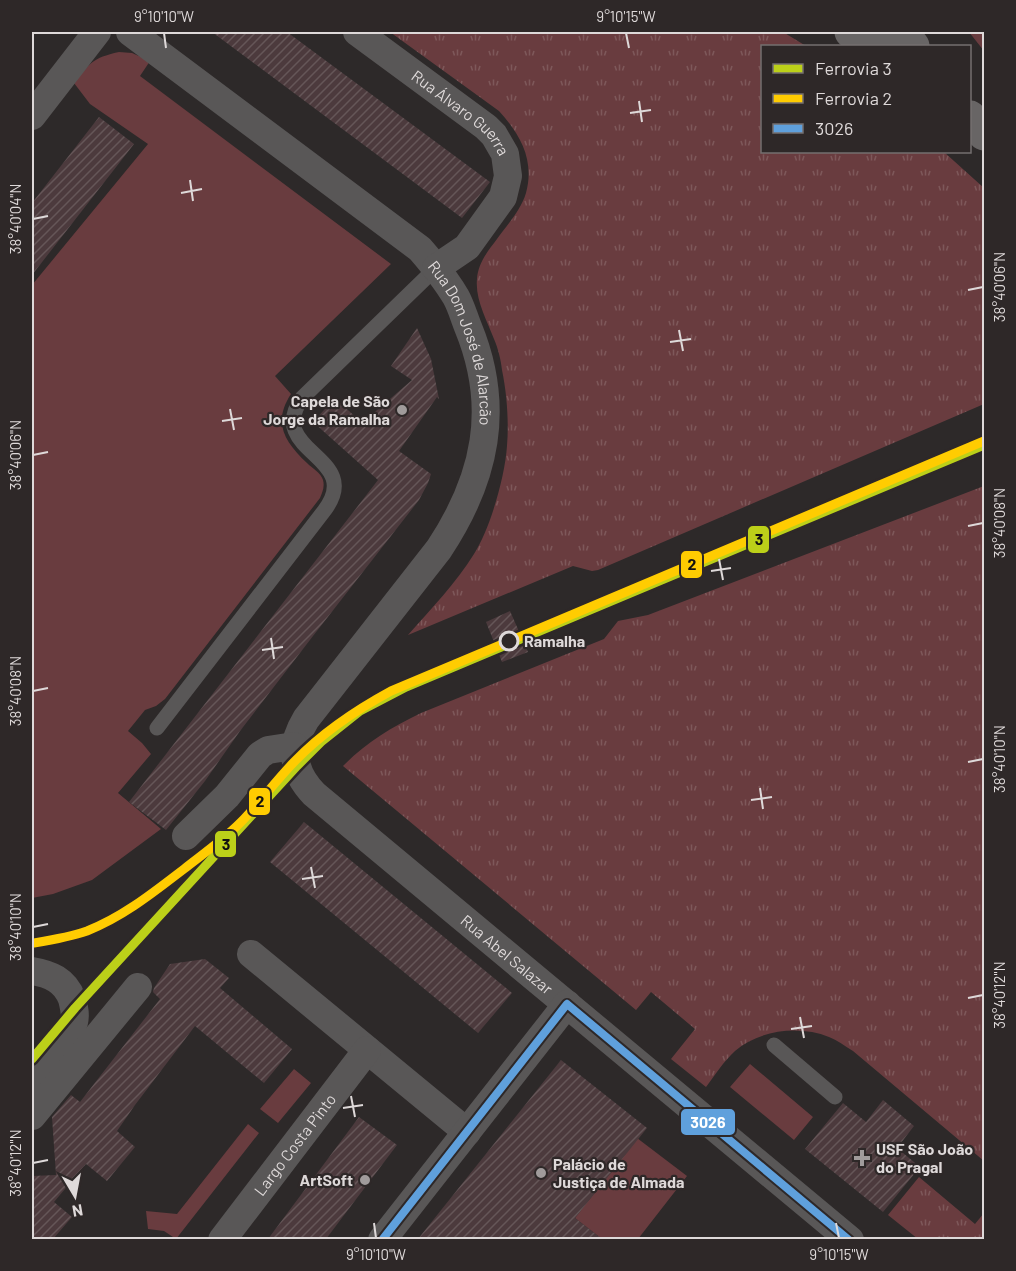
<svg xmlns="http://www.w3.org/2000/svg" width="1016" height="1271" font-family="Barlow,sans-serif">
<defs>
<pattern id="park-tufts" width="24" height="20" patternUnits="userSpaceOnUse" patternTransform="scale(1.5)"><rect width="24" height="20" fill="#693c3f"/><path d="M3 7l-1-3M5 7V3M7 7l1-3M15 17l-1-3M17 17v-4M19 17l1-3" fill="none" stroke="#7e585a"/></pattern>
<pattern id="building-hatch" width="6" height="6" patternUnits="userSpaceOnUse" patternTransform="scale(1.5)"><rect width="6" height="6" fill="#4c3a3d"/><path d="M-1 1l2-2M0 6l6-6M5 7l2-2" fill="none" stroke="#655658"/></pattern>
</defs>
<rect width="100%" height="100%" fill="#2d2929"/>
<path fill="#693c3f" d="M969,32h15v19z
M119,52l13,1 18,8 -10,15 251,188 -116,112 16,18c-19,29 -6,48 16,69 5,5 14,10 16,17 2,7 -1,13 -3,18l-155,201 -9,7 -11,4 -17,21 14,12 9,11 -33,39 43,36 -69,51 -39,14 -21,4v-613l116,-141 -58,-40 -16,-21c16,-20 18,-25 45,-31z
M750,1064l63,53 -19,23 -64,-53z
M294,1069l17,14 -33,40 -18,-14z
M248,1124l11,9 -83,106 -12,-8 -16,-2 -2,-18 31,3z
M637,1138l50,38 -49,63h-36l-27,-21z"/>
<path fill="url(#park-tufts)" d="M390,32h393l23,14h-44v106h182l40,36v216l-386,166 -6,1 -19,-5 -165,69c23,-26 48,-52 66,-81 16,-25 31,-77 33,-108 2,-24 0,-52 -5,-76 -1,-10 -4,-22 -8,-31 -7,-19 -19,-39 -17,-60 1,-16 11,-28 20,-40 10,-14 24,-29 29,-46 9,-33 -6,-59 -27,-82z
M984,486v675l-131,-110c-8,-5 -16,-11 -24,-14 -30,-12 -70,-7 -94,14 -11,10 -20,24 -29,36l-35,-28 24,-30 -44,-37 -15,18 -293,-244c24,-24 47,-38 78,-53l183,-74 14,-18 30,-6z
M919,1177l56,47 9,-11v26h-66l-30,-24z"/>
<path fill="url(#building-hatch)" d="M212,32h75l203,150 -28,36z
M99,117l35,27 -102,131v-72z
M417,328l14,31 8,40 -2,-2 -38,54 32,23 -3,9 -9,17 -106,136 -73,95 -35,50 -39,49 -37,-28 249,-322 -65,-58 22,-24 27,25 50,-43 -21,-14z
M510,611l18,41 -26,10 -16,-40z
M304,822l208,171 -34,40 -208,-171z
M205,959l24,19 -9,10 72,61 -28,34 -69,-57 -60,79 -18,26 18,16 -28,34 -21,-17 -32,38 18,15 -19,22h-21v-63l24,-1 -4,-58 19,-22 9,7 80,-103 -7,-7 1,-4 16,-24z
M561,1060l86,68 -72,90 27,21h-184z
M883,1100l31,26 -17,22 23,19 -37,45 -78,-63 38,-46 23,19z
M359,1117l38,28 -71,94h-58z"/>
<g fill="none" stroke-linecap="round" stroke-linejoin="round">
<path stroke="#595757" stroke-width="15" d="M157,728l167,-217c42,-55 -60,-58 -22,-113l134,-130
M774,1045l61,52"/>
<g stroke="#595757" stroke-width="28">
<path id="s1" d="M130,32l290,217c13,15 26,31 36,48 5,9 8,20 12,30 33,80 18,151 -29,222l-133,170c-17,28 -14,52 8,75l536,446"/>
<path id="s2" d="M357,32l129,95 8,8 11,19 3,22 -5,21 -36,50 -31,21"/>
<path d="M32,116l65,-84"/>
<path d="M186,836l41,-40 33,-41 8,-5 26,-4"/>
<path d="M251,954l216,178"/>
<path d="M32,971c18,3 33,9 40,28 2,8 4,15 2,23 -4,15 -32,43 -42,57"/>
<path d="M32,1116l106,-129"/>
<path id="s3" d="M222,1240l145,-190"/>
<path d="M382,1240l185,-236"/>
</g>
<path stroke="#686565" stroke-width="33" d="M851,32l23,14
M901,32l12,14
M970,117l14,17"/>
<g stroke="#2e2828" stroke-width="12">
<path id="bus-1" d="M567,1004l282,236
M382,1240l185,-236"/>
</g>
<use href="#bus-1" stroke="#5fa0dc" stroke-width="8"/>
<g stroke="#2e2828" stroke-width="14">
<path id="rail-1" d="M32,1059l43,-51 222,-242 24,-24 39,-31 46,-24 578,-242"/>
</g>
<g stroke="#2e2828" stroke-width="14">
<path id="rail-2" d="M34,943c18,-3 36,-6 53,-12 36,-14 67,-39 97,-62 19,-15 39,-29 56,-46 20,-20 36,-43 55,-62 28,-29 61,-51 96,-70l593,-250"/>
</g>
<use href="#rail-1" stroke="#bcd019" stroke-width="9"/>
<use href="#rail-2" stroke="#ffcc01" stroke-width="9"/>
</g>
<path fill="none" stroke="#ded9d9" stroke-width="2" d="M164,33l2,15M626,33l3,15M639,101l3,21M630,113l21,-3M190,180l3,21M181,193l21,-4M33,219l15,-3M968,290l15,-3M679,330l4,21M670,342l21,-3M230,409l4,21M222,421l20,-3M33,455l15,-3M968,526l15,-3M719,559l4,21M711,571l20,-3M271,638l3,21M262,650l21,-3M33,691l15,-3M968,762l15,-3M760,788l3,21M751,800l21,-3M311,867l4,21M302,879l21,-3M33,927l15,-3M968,998l15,-3M800,1017l4,21M791,1029l21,-3M351,1096l4,21M343,1108l20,-3M33,1163l15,-3M374,1223l2,15M836,1223l3,15"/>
<g fill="#a09b9b" stroke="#2e2828" stroke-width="2">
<circle cx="402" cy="410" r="6"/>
<path d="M859 1149h6v6h6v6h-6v6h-6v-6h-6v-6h6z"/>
<circle cx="541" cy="1173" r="6"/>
<circle cx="365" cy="1180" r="6"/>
</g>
<circle fill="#2e2828" stroke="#ded9d9" stroke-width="3" cx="509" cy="641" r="9"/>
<g text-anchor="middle" stroke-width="4.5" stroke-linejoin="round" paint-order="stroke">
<g font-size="16" fill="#ded9d9" stroke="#2e2828">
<text dy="6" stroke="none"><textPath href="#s2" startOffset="132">Rua Álvaro Guerra</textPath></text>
<text dy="6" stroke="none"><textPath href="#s1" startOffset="468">Rua Dom José de Alarcão</textPath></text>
<text dy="6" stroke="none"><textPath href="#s1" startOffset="1238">Rua Abel Salazar</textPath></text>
<text dy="6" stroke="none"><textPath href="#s3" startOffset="120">Largo Costa Pinto</textPath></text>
</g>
<g font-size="16" font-weight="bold" fill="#ded9d9" stroke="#2e2828" text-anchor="end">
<text x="390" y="407">Capela de São<tspan x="390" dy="18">Jorge da Ramalha</tspan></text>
<text x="876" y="1155" text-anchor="start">USF São João<tspan x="876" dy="18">do Pragal</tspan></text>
<text x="553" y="1170" text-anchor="start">Palácio de<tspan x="553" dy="18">Justiça de Almada</tspan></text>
<text x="353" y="1186">ArtSoft</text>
</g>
<g font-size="16" font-weight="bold" fill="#ded9d9" stroke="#2e2828" text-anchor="start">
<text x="524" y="647">Ramalha</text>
</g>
</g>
<g stroke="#2e2828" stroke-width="2">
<rect x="747" y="525" width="23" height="29" rx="6" fill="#bcd019"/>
<rect x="680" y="550" width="23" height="29" rx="6" fill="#ffcc01"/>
<rect x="248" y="787" width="23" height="29" rx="6" fill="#ffcc01"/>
<rect x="214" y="830" width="23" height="28" rx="6" fill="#bcd019"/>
<rect x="680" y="1108" width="56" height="28" rx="6" fill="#5fa0dc"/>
</g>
<g font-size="16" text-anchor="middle" font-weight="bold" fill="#fff">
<text x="708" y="1128">3026</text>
</g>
<g font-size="16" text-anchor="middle" font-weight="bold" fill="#111">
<text x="759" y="545">3</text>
<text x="692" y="570">2</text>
<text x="260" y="807">2</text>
<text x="226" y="850">3</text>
</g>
<rect width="1016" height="1271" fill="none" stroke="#2e2828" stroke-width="66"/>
<rect x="761" y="45" width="210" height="108" fill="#2e2828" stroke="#746f6f" stroke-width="1.5"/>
<rect x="773" y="64" width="30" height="9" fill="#bcd019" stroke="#746f6f" stroke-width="1.5"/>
<text x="815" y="75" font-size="18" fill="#ded9d9">Ferrovia 3</text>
<rect x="773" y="94" width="30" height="9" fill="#ffcc01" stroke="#746f6f" stroke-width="1.5"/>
<text x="815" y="105" font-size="18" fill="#ded9d9">Ferrovia 2</text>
<rect x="773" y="124" width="30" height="9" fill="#5fa0dc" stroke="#746f6f" stroke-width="1.5"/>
<text x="815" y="135" font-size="18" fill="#ded9d9">3026</text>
<g transform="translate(75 1196) rotate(170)" stroke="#2e2828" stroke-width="4.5" paint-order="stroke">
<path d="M0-4.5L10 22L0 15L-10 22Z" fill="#ded9d9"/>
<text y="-9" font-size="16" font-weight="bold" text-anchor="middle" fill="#ded9d9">N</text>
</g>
<rect x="33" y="33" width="950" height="1205" fill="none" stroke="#ded9d9" stroke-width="2"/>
<g font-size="15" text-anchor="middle" fill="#ded9d9">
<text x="164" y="22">9°10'10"W</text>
<text x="626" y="22">9°10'15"W</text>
<text transform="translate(16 219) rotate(-90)" y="5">38°40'04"N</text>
<text transform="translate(1000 287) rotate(-90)" y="5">38°40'06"N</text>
<text transform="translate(16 455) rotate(-90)" y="5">38°40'06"N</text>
<text transform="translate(1000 523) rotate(-90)" y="5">38°40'08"N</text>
<text transform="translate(16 691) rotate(-90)" y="5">38°40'08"N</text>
<text transform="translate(1000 759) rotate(-90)" y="5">38°40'10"N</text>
<text transform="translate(16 927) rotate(-90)" y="5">38°40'10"N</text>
<text transform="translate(1000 995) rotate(-90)" y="5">38°40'12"N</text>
<text transform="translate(16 1163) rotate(-90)" y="5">38°40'12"N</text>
<text x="376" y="1260">9°10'10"W</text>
<text x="839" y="1260">9°10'15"W</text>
</g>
</svg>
